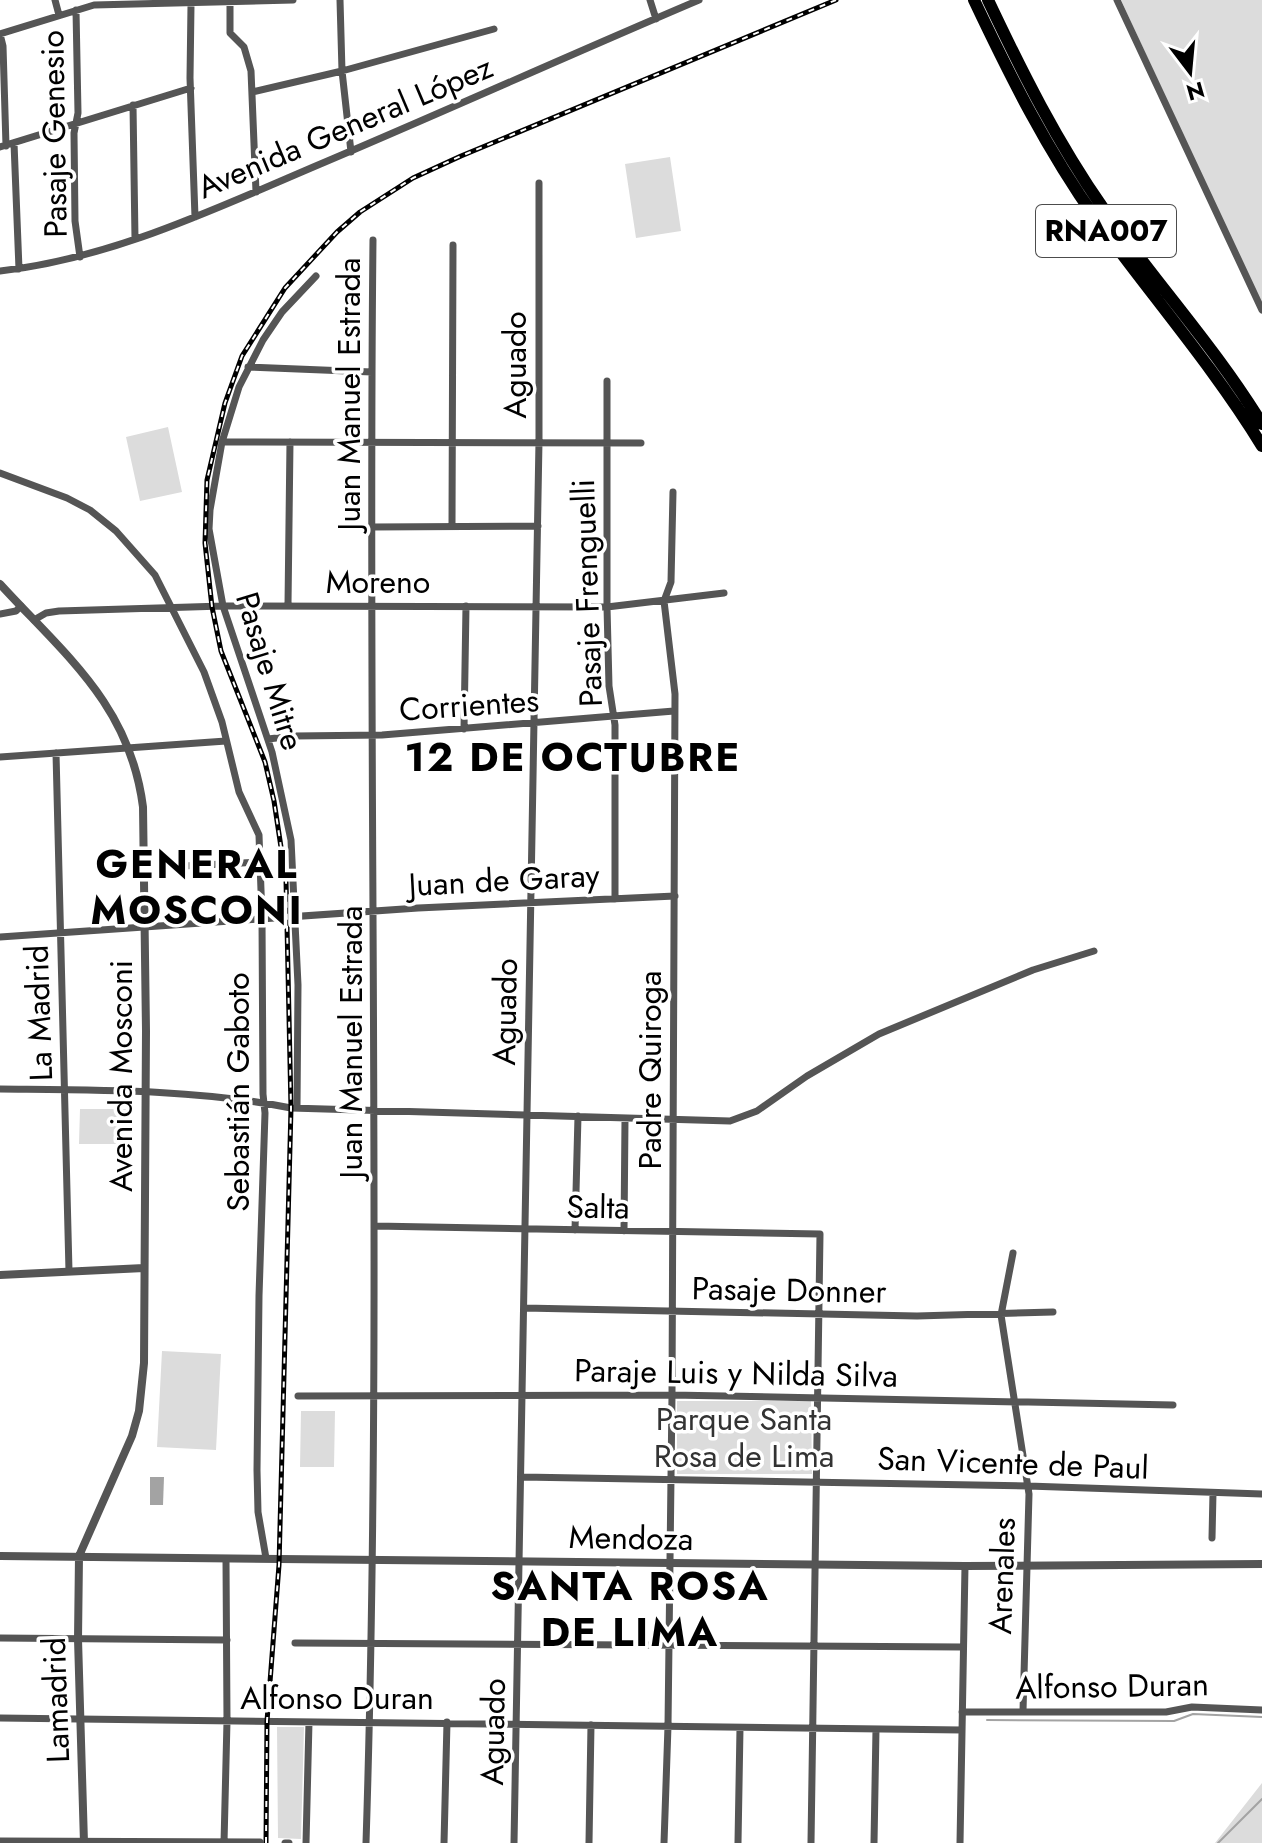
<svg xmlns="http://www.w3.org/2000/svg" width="1262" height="1843" font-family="Jost,sans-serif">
<rect width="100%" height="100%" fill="#fff"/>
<path fill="#dcdcdc" d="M1121,0h141v306z
M670,157l11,74 -45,7 -11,-74z
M168,427l14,65 -42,9 -14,-64z
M80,1109h51v35h-52z
M162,1351l59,3 -5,96 -59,-3z
M677,1401h134l1,73h-135z
M301,1411h34l-1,56h-34z
M277,1727h27l-3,112 -23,-1z
M1262,1783v60h-47z"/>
<path fill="#a3a3a3" d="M150,1477h14l-1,28h-13z"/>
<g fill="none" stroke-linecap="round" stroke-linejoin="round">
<path stroke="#a3a3a3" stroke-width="2" d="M987,1720l187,1 19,-7 69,3
M1218,1843l44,-44"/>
<path stroke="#555" stroke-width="7" d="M55,0l4,15
M340,0l2,71 9,81
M650,0l6,19
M1117,0l145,310
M230,1v32l14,14 7,24 5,121
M191,5l-1,73 5,139
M76,10l2,103 -4,20 1,88 5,36
M0,34l94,-29 199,-5
M0,34l3,12 3,100
M252,92l90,-21 152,-42
M133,105l2,134
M14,143l5,126
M0,147l191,-59
M0,271c107,-12 206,-58 304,-100 133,-56 263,-115 395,-171
M248,367l124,5
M607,381v226l2,79 6,39v174
M222,442l419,1
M0,473l67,25 23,12 26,21 39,44 49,97 18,50 17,70 20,43 3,83 1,176 2,19 -6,183 -2,174 1,42 8,46
M452,526l1,-281
M372,527l166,-1
M288,605l2,-163
M0,614l16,-3 5,-5
M34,620l12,-7 13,-2 164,-5 384,1 117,-14
M464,729l2,-123
M268,739l26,-3 88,-1 292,-24
M56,753l13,518
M0,757l226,-16
M183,866l77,-4
M0,937l418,-29 257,-12
M0,1089c97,1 196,0 291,19l439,13 27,-10 50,-35 72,-42 154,-64 61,-19
M297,1107l1,-122 -7,-145 -19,-88 -49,-146 -14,-77 1,-19 12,-68 17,-55 24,-47 19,-28 34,-36
M375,1226l445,8 -9,609
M575,1230l3,-114
M624,1231l1,-112
M1013,1253l-12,62 28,179 -6,217
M524,1308l393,8 136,-4
M298,1396l374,-1 501,10
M522,1477l506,9 234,8
M1212,1538l1,-45
M0,1638l227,2
M295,1643l668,4
M962,1712h204l26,-5 70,3
M0,1718l962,12
M0,1841l260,1
M224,1843l3,-122 -1,-161
M285,1843h4
M306,1843l3,-121
M366,1843c17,-534 1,-1068 7,-1603
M444,1843l3,-121
M514,1843l25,-1402v-258
M589,1843l2,-118
M664,1843l4,-117 4,-331 3,-701 -11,-93 7,-19 2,-90
M738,1843l2,-115
M874,1843l2,-114
M960,1843l5,-277"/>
<path stroke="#555" stroke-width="8" d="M0,584c65,71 130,121 143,223l3,224 -2,332 -5,48 -7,25 -53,120 -1,83 6,204
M0,1275l144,-7
M0,1556l965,10 297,-2"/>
<path stroke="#000" stroke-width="12" d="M974,0c36,76 73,150 122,219 55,76 117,147 166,227
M988,0c34,72 69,142 115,208 51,73 112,139 159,216"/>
<g stroke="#000" stroke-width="5">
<path id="rail" d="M266,1843l1,-122 12,-156 12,-457 -5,-228 -12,-79 -9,-39 -44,-111 -9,-44 -7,-64 2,-63 18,-77 17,-47 43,-68 52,-56 23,-20 53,-34 48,-22 375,-156"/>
</g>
<use href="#rail" stroke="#fff" stroke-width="2" stroke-dasharray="6" stroke-linecap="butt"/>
</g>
<g text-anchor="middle" stroke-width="7" stroke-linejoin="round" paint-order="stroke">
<rect fill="#fff" stroke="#4c4c4c" stroke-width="2" x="1036" y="205" width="140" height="52" rx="6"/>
<g font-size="30" font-weight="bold" fill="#000">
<text x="1106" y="241">RNA007</text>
</g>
<g font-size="32" fill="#000" stroke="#fff">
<text transform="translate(345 127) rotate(-23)" y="11">Avenida General López</text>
<text transform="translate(54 134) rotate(-91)" y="11">Pasaje Genesio</text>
<text transform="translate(515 365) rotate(-90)" y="11">Aguado</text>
<text transform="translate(349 394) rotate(-90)" y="11">Juan Manuel Estrada</text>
<text x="378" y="593">Moreno</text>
<text transform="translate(587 593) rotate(-92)" y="11">Pasaje Frenguelli</text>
<text transform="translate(270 671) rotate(73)" y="11">Pasaje Mitre</text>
<text transform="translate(469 705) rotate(-4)" y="11">Corrientes</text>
<text transform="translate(504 880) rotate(-3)" y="11">Juan de Garay</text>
<text transform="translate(505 1012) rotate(-89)" y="11">Aguado</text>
<text transform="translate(39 1013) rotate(-92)" y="11">La Madrid</text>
<text transform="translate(351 1042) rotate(-90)" y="11">Juan Manuel Estrada</text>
<text transform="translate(650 1070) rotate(-90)" y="11">Padre Quiroga</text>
<text transform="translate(121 1076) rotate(-90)" y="11">Avenida Mosconi</text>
<text transform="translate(238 1092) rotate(-90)" y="11">Sebastián Gaboto</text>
<text transform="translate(598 1207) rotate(1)" y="11">Salta</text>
<text transform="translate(789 1290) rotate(1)" y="11">Pasaje Donner</text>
<text transform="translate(736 1373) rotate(1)" y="11">Paraje Luis y Nilda Silva</text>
<text transform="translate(1013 1463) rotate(2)" y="11">San Vicente de Paul</text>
<text transform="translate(631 1538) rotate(1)" y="11">Mendoza</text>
<text transform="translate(1002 1576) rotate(-88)" y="11">Arenales</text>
<text transform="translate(1112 1686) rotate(-1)" y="11">Alfonso Duran</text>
<text x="337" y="1709">Alfonso Duran</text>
<text transform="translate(56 1700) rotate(-92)" y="11">Lamadrid</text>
<text transform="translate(493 1732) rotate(-89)" y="11">Aguado</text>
</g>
<g font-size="32" fill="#333" stroke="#fff">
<text x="744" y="1430">Parque Santa<tspan x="744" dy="37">Rosa de Lima</tspan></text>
</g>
<g font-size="40" font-weight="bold" letter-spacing="2" fill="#000" stroke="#fff">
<text x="573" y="771">12 DE OCTUBRE</text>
<text x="197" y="878">GENERAL<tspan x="197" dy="46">MOSCONI</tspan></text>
<text x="630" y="1600">SANTA ROSA<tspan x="630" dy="46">DE LIMA</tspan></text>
</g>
</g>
<g transform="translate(1190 72) rotate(164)" stroke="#ffffff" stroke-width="6" paint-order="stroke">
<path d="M0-6L14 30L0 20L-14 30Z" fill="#000000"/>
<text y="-12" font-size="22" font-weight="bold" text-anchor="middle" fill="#000000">N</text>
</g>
</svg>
